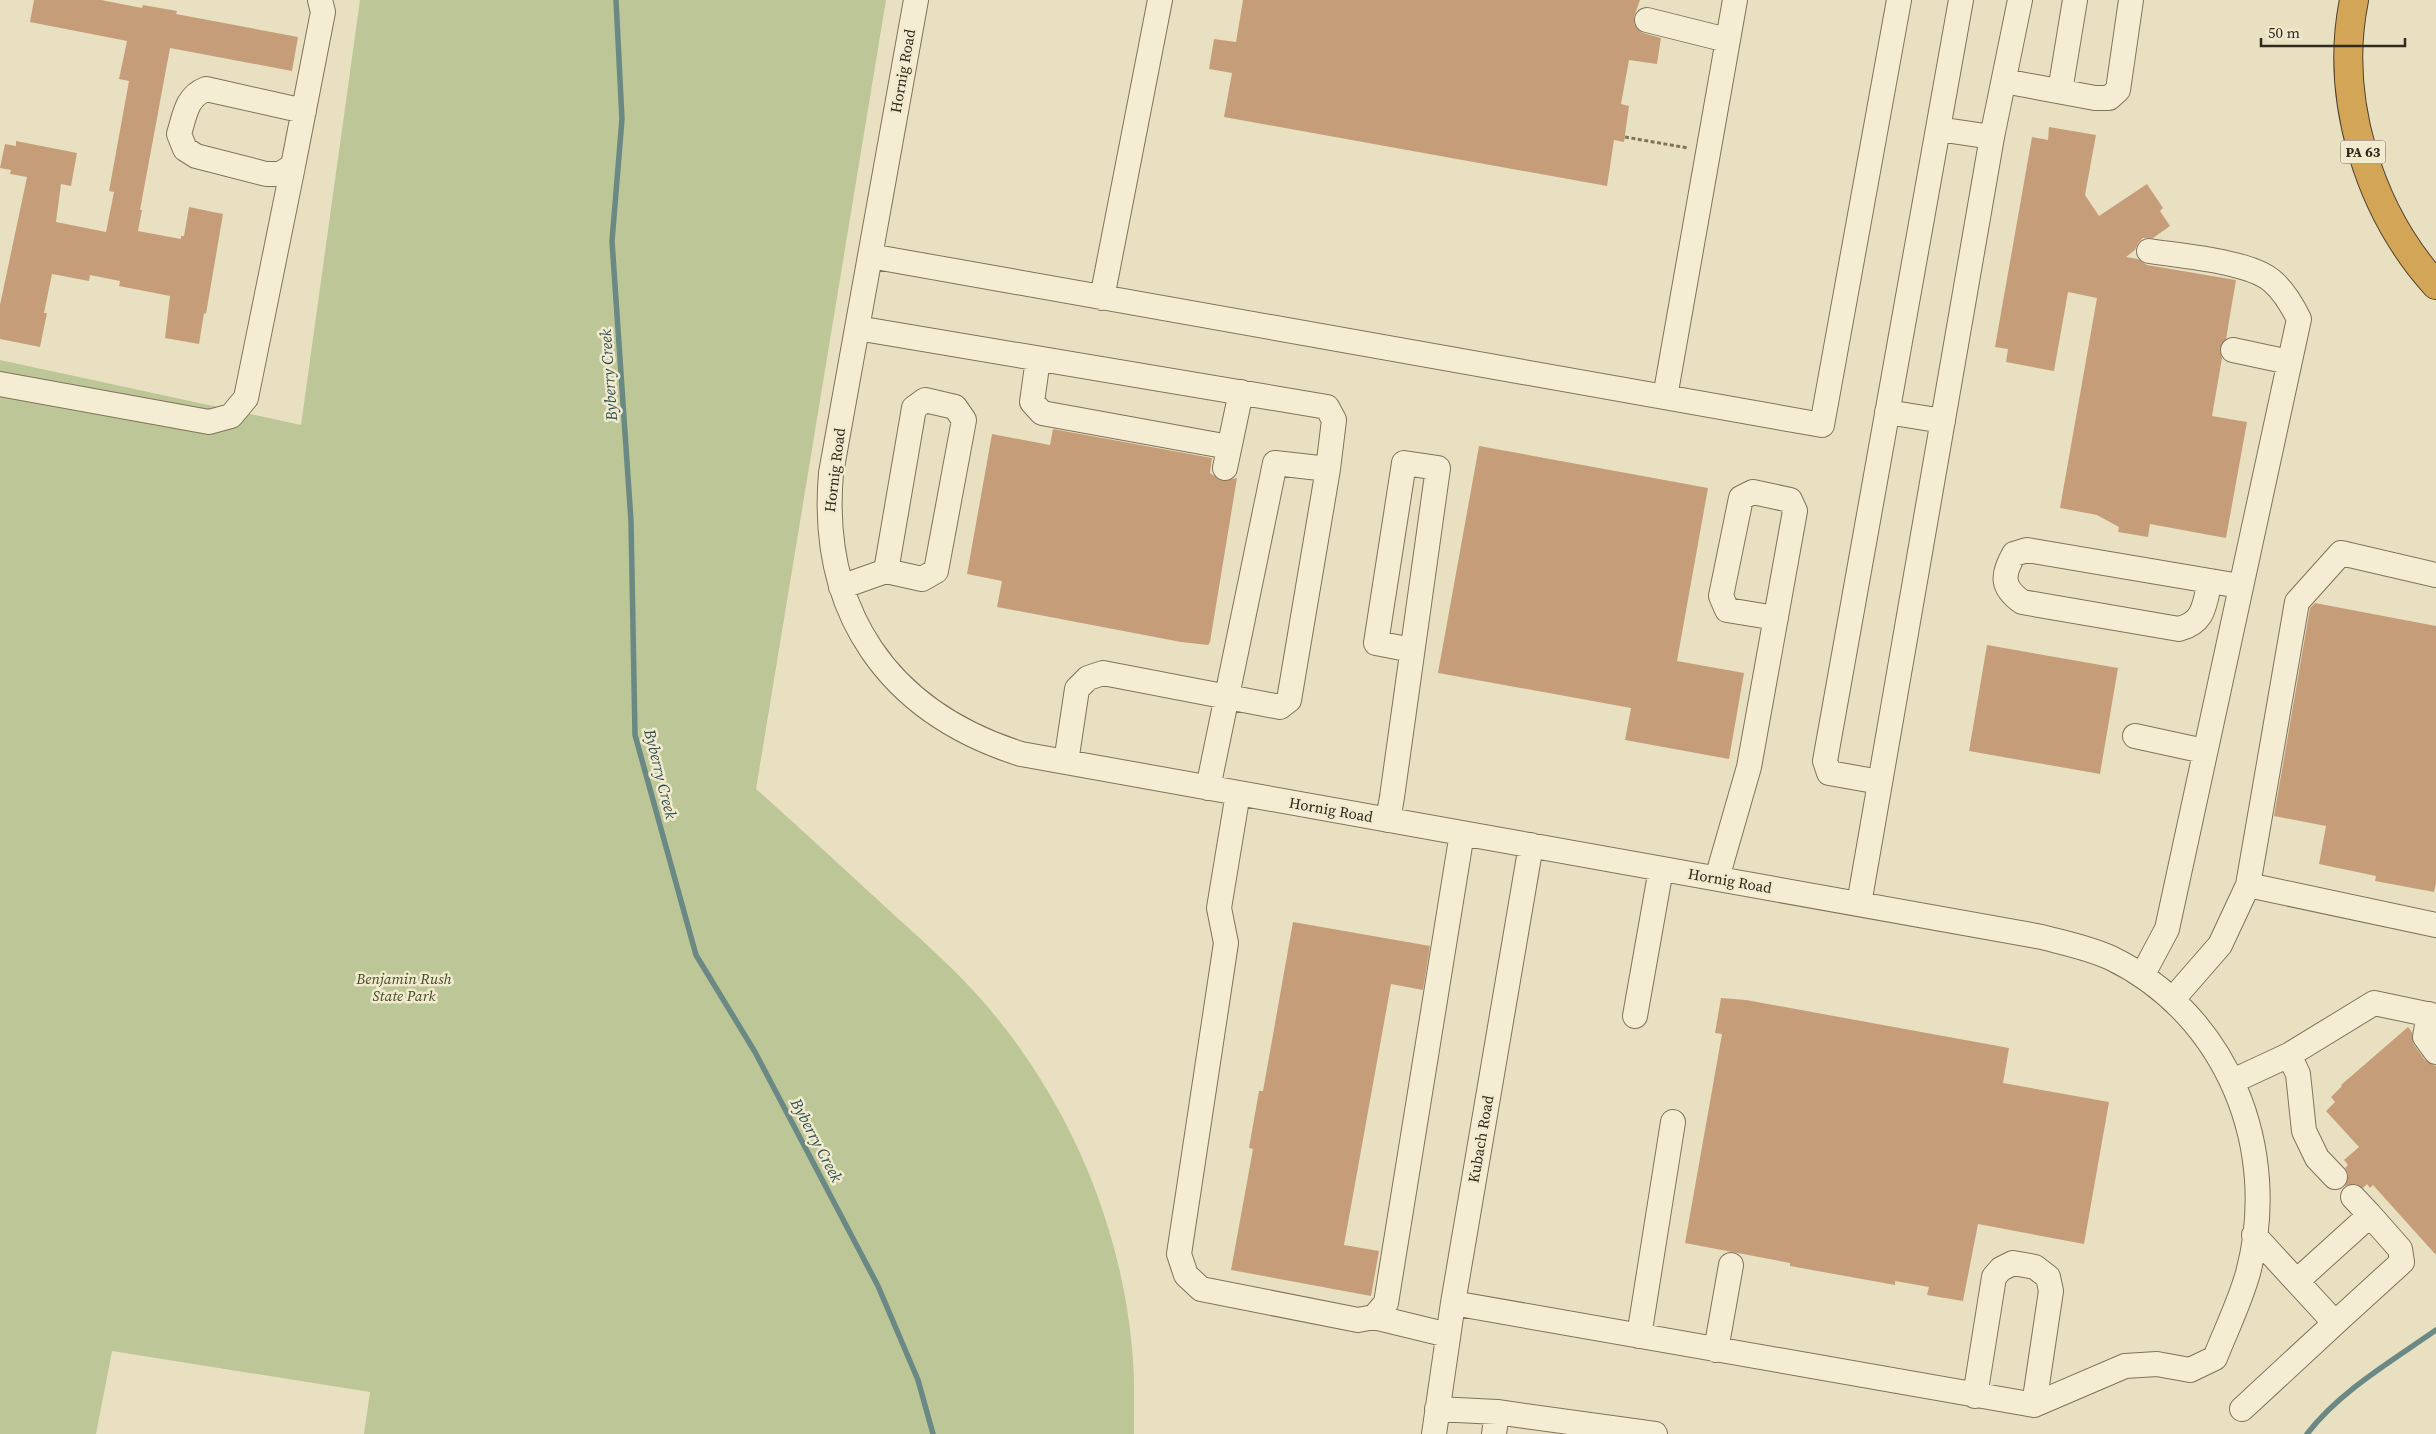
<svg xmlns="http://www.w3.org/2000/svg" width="2436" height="1434" font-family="'Source Serif 4',serif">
<rect width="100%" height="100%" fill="#e9e0c1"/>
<path fill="#bdc696" d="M360,0h526l-130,789c46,41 91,83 136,124 33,30 67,60 95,93 81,95 134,218 145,342 3,29 2,57 2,86h-770l6,-42 -258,-41 -16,83h-96v-1074l301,65z"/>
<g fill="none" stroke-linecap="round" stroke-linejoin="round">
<path stroke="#6b8984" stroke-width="5.5" d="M616,0l6,119 -10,122 19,280 4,214 61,220 59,97 123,234 40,94 15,54
M2307,1434c33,-43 85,-73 129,-104"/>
</g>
<path fill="#c59e79" d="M34,0h67l41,8 1,-3 34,6 -1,3 122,23 -6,34 -122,-23 -30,162h2l-4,21 43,8v-3h3l5,-29 34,7 -17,100 -2,-1 -5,31 -34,-6 5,-42 -51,-10 1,-5 -30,-6 -1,6 -37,-7 -8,39h3l-7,34 -40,-8v-34l27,-128 -17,-3 1,-4 -11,-2 5,-24 11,2v-5l61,12 -6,33 -10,-2 -5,38 50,10 8,-40 -5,-1 20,-110 -10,-2 8,-38 -97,-19z
M1243,0h397l-6,17v7l9,9 18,5 -4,26 -28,-4 -8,44 8,2 -5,36 -10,-2 -7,46 -383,-69 8,-44 -23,-4 5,-30 22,3z
M2049,127l47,8 -11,60 14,21 48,-32 16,24 -3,3 10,15 -17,12h-10l-5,5 -3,7 -9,7 12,2 9,6 89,15 -10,59 -6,9 2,10 -10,58 35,6 -21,116 -76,-14 -2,13 -30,-5 1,-5 -22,-12 -37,-7 37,-210 -29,-6 -14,79 -48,-9 2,-13 -13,-2 37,-210 16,3z
M1053,429l159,29 -2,15 13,8 14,-3 -27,164 -2,3 -27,-3 -184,-35 5,-26 -35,-7 25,-140 58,11z
M1479,446l229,42 -31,173 67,12 -15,86 -104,-19 6,-32 -193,-35z
M2315,603l121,23v257l-2,9 -59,-11 1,-5 -57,-12 7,-38 -52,-10 36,-208z
M1987,645l131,23 -18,106 -131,-23z
M1293,922l137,24 -7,44 -32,-6 -47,261 35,6 -8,45 -140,-26 22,-121 -4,-1 10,-57h4z
M1721,998l25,2 263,48 -6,35 106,19 -25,142 -106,-20 -15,77 -36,-6 2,-8 -34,-6v4l-105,-19v-3l-105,-20 37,-209 -7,-1z
M2408,1027l4,5 2,13 11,15 11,6v189l-63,-70 -3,3 -3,-4 -4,4 -7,-4 -11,2 3,-12 -3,-6 3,-3 -4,-5 15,-13 -33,-36 9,-9 -4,-5 11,-11 -1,-1z"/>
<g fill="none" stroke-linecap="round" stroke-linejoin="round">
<g stroke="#81725a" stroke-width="26">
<path id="minor" d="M916,0l-85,473c-12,139 57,239 190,281l1021,183c23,6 48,11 69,21 117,57 170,191 137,315 -8,29 -22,57 -33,85l-25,12 -33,-6 -32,2 -91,39 -581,-102
M1647,20l80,20
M2004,81l91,17h14l9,-8 13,-90
M2060,91l15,-91
M304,111l-98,-22c-20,8 -21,26 -27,45l6,15 11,7 70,18h14l13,-8 30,-154 -3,-12
M1938,129l54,8
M870,256l952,169 77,-425
M1102,298l58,-298
M857,328l470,79 7,13 -6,49 -53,-6 -67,325
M2233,350l56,12
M1038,359l-6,43 10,11 187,34
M0,384l209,38 22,-6 15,-18 47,-232
M1665,397l70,-397
M1887,412l56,9
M1225,468l16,-76
M2210,581c-6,24 -5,41 -31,48l-157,-27c-21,-15 -20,-27 -8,-48l13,-4 183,31 30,5
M841,587l45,-16 28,-163 11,-8 30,7 9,13 -28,151 -14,8 -36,-8
M2135,736l69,15
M1066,762l11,-73 11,-11 15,-5 177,34 9,-7 39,-231
M1880,782l-51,-9 -4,-12 136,-761
M1238,793l-19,115 7,35 -47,311 7,21 15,14 157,31 16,-3 12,-14 76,-470
M1388,820l4,-23 46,-329 -34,-5 -28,180 36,7
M1717,878l32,-111 46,-256 -5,-11 -37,-8 -12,6 -20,98 6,14 49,8
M2248,885l188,40
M1859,904l133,-767 28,-137
M2142,976l25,-47 132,-610c-7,-14 -15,-28 -27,-38 -23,-20 -92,-25 -123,-30
M2173,999l47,-54 28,-60 49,-283 44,-49 95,22
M2429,1014l-4,23 11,15
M1635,1016l26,-147
M2289,1055l9,19 6,57 13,27 18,19
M2233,1081l56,-26 85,-52 62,13
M2353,1197l17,18
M2297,1281l73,-66 30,34 2,13 -67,61
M1374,1317l74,18
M1639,1336l34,-214
M1716,1350l15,-85
M1975,1396l19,-119 7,-8 12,-6 22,4 13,10 3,14 -17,114
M1437,1409l60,3 158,22
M2242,1409l93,-86 -81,-88
M1434,1434l19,-131 78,-458
M1494,1434l3,-22"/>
</g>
<g stroke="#4f402e" stroke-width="30">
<path id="highway" d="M2354,0c-20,99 15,211 82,285"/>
</g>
<path stroke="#81725a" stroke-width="3" stroke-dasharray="4 2.5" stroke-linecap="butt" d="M1625,137l63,11"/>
<use href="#minor" stroke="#f5edd3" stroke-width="24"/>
<use href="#highway" stroke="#d3a657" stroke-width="28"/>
</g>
<g text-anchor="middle" stroke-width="5" stroke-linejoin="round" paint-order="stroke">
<rect fill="#f2eacf" stroke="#6c6352" stroke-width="1" x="2340.5" y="140.5" width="45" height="23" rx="4"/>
<g font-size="14" font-weight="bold" fill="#32291d">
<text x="2363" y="157">PA 63</text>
</g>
<g font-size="15" fill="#32291d" stroke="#f2eacf">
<text transform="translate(903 71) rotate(-80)" y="5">Hornig Road</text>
<text transform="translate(835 470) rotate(-83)" y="5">Hornig Road</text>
<text transform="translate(1331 810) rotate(10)" y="5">Hornig Road</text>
<text transform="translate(1730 881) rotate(10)" y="5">Hornig Road</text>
<text transform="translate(1481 1139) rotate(-80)" y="5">Kubach Road</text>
</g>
<g font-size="15" font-style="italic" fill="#404d25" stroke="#f2eacf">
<text x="404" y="984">Benjamin Rush<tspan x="404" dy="17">State Park</tspan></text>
</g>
<g font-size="16" font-style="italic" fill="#2d5051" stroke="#f2eacf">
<text transform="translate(608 375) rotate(-94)" y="6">Byberry Creek</text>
<text transform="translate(661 774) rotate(76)" y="6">Byberry Creek</text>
<text transform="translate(817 1140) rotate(62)" y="6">Byberry Creek</text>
</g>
</g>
<path d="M2261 38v8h144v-8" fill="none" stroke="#32291d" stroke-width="2.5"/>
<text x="2268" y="38" font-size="15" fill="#32291d" stroke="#f2eacf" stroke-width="4" paint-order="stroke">50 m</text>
</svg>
